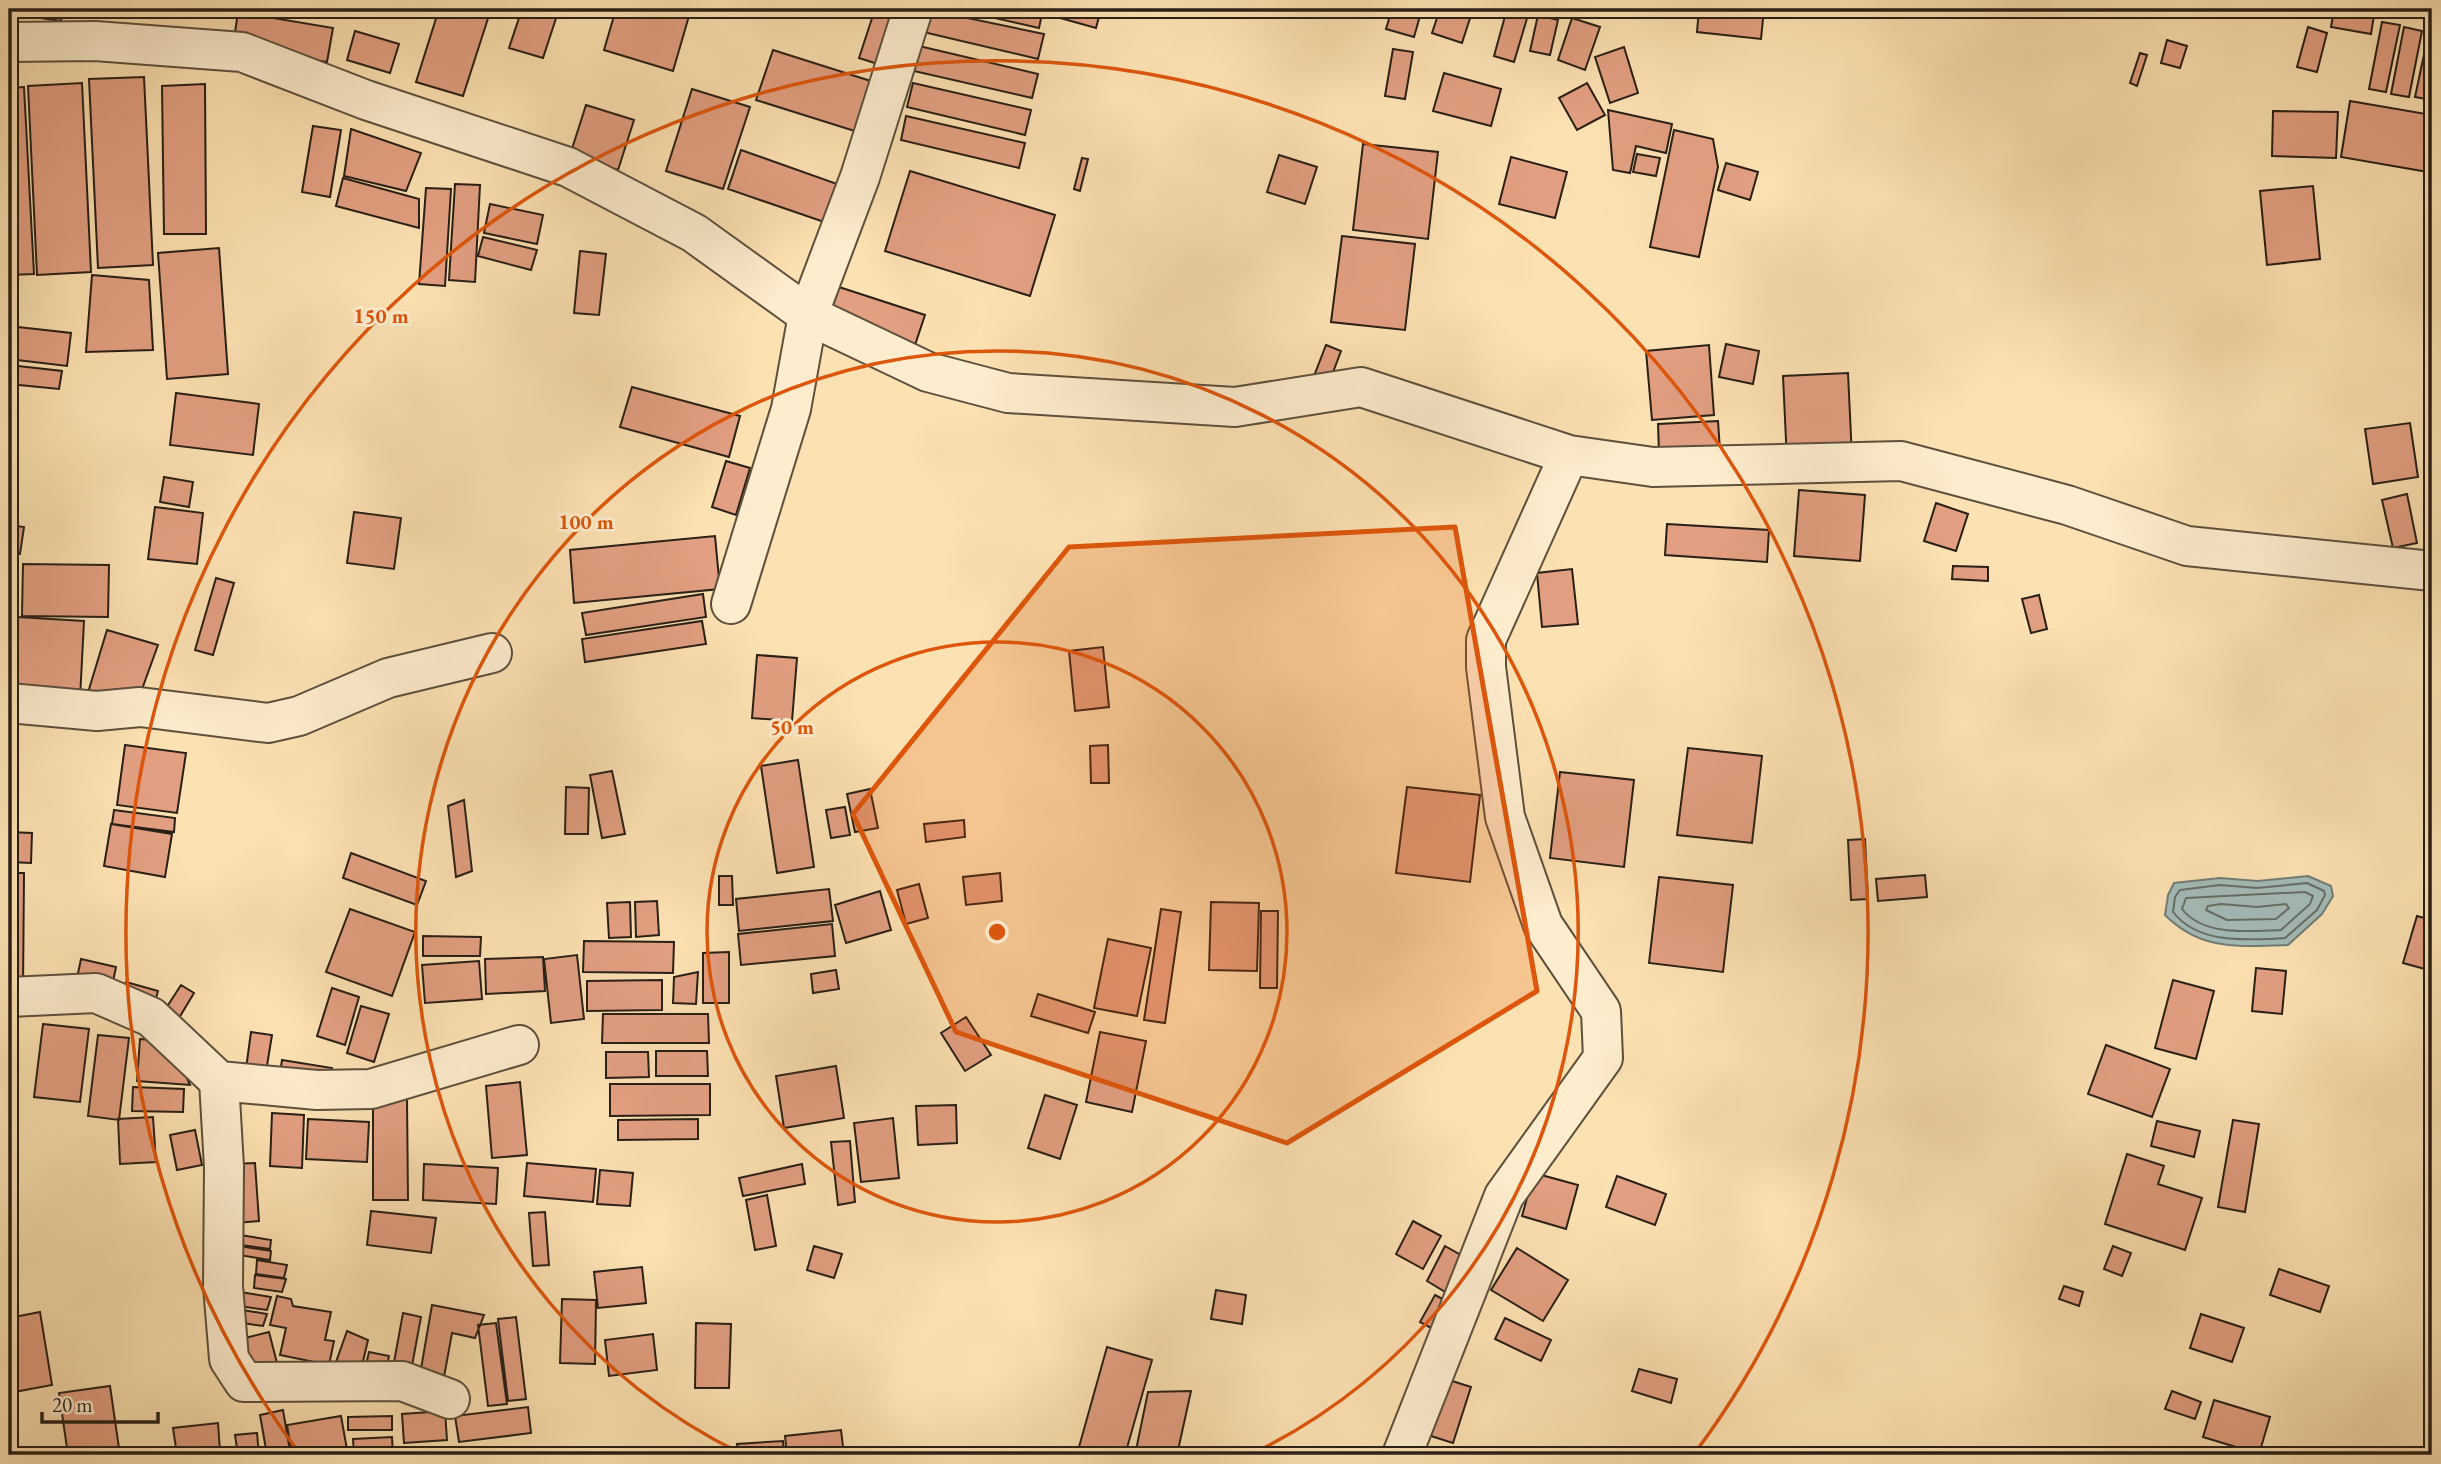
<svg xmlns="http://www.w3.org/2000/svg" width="2441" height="1464" font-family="'EB Garamond',serif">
<rect width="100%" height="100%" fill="#fce1b2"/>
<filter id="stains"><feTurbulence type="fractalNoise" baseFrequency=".00286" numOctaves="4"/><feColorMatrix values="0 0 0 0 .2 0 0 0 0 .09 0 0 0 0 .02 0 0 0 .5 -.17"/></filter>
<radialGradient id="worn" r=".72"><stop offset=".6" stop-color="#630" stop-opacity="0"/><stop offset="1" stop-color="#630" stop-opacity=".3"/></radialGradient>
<path fill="#a3bbb7" stroke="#727d77" stroke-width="2" d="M2308,876l23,10 2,10 -11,18 -34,31c-48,1 -86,7 -123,-30l3,-20 6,-12 46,-5 38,3z"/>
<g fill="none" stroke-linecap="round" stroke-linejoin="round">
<path stroke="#666d66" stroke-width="2" d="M2307,883l17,8 1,4 -8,15 -32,28c-38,2 -86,7 -112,-26l2,-15 5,-7 40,-5 37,3z
M2305,892l8,4 -3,8 -29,26c-31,1 -77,7 -99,-21l4,-11z
M2221,904l36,3 29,-3 3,4 -13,11 -49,1 -21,-10 2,-4z"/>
</g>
<path fill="#e29f81" stroke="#281f16" stroke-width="2" d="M28,9h35l-2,12 -34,-5z
M439,9h52l-28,87 -47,-14z
M522,9h37l-16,49 -34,-10z
M616,9h75l-18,62 -69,-21z
M875,9h25l-19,56 -22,-7z
M924,9l120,25 -6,25 -119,-28z
M955,9h88l-4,19z
M1048,9h53l-5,19 -50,-14z
M1392,9h30l-8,28 -28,-8z
M1440,9h33l-11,34 -30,-10z
M1507,9l21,6 -14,47 -20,-6z
M1699,9h65l-3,30 -64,-7z
M2334,9h41l-4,25 -40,-7z
M238,12l95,16 -6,34 -94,-16z
M1538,15l20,5 -8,35 -20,-4z
M1572,18l28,9 -15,43 -27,-10z
M2382,22l18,3 -14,67 -17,-3z
M2308,27l19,6 -10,39 -20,-5z
M2404,27l18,4 -13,66 -18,-3z
M355,31l44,13 -9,29 -43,-13z
M2429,31h3v69l-17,-3z
M2167,40l20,6 -7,22 -19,-5z
M919,46l119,28 -6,24 -118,-27z
M1624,47l14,46 -28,10 -15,-46z
M1393,49l20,3 -8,47 -20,-3z
M773,50l104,33 -16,50 -105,-33z
M2140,53l7,2 -10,31 -7,-3z
M1444,73l57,16 -10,37 -58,-15z
M144,77l9,188 -55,3 -9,-189z
M82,83l9,189 -54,3 -9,-189z
M913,83l118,27 -6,25 -118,-28z
M1587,83l18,32 -28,15 -18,-32z
M205,84l1,150h-42l-2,-148z
M24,87l10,187 -25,1v-187z
M692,89l58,18 -27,82 -57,-18z
M2350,101l82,14 -4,57 -87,-15z
M586,105l48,15 -16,50 -48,-15z
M1608,110l64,14 -6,29 -30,-7 -6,27 -17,-3z
M2273,111l65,1 -2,46 -64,-2z
M906,116l119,27 -6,25 -118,-28z
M313,126l28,4 -11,67 -28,-5z
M351,129l70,24 -15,38 -62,-15z
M1674,130l39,9 5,28 -19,90 -49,-10z
M1363,144l75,8 -10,87 -75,-9z
M741,150l99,35 -13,38 -99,-34z
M1637,154l23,4 -4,18 -23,-4z
M1279,155l38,12 -12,37 -38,-12z
M1511,157l56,15 -12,46 -56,-14z
M1082,158l6,1 -8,32 -6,-2z
M1726,163l32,9 -8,28 -32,-10z
M910,171l145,44 -25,81 -145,-45z
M343,178l76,21v29l-83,-22z
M455,184l25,1 -5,97 -26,-2z
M2313,186l7,73 -53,6 -7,-74z
M426,188l25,1 -6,97 -26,-2z
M490,204l53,11 -6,29 -53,-11z
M1342,236l73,8 -10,86 -74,-8z
M483,237l54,13 -6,20 -53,-14z
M219,248l9,126 -61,5 -9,-126z
M580,251l26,3 -7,61 -25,-2z
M92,275l57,5 4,70 -67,2z
M839,287l86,28 -10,30 -86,-28z
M9,326l62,7 -4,33 -58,-7z
M1726,344l33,7 -6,33 -34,-7z
M1326,345l15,6 -12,32 -15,-7z
M1709,345l5,70 -62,5 -6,-69z
M9,365l53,6 -3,18 -50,-5z
M1848,373l4,85 -65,4 -4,-86z
M632,387l108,29 -11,41 -109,-30z
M176,393l83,11 -6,51 -83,-10z
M1718,421l2,29 -61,3 -1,-29z
M2410,423l8,54 -45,7 -8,-55z
M726,461l24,7 -14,47 -24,-8z
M164,477l29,5 -4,25 -29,-5z
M1799,490l66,5 -5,66 -66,-5z
M2407,494l10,49 -24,5 -11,-48z
M1936,503l32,11 -12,37 -32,-10z
M155,507l48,6 -6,51 -49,-5z
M354,512l47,6 -7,51 -47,-6z
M1667,524l102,6 -2,32 -102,-7z
M9,525l15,2 -4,27 -11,-1z
M715,536l5,53 -146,14 -4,-53z
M23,564l86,1 -1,52 -86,-1z
M1953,566l35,1v14l-36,-2z
M1572,569l6,55 -36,3 -5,-54z
M216,578l18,5 -21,72 -18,-5z
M703,594l3,23 -120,18 -4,-22z
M2039,595l8,34 -16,4 -9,-34z
M17,617l67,4 -4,78 -67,-3z
M702,621l4,23 -121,18 -3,-23z
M107,630l51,15 -21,58 -51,-4z
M1103,647l6,60 -34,4 -6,-60z
M757,655l40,3 -5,63 -40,-3z
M125,745l61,8 -9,60 -60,-8z
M1108,745l1,38h-18l-1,-37z
M1688,748l74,8 -10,87 -75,-8z
M798,760l16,107 -37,6 -16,-107z
M612,771l13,63 -23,4 -12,-63z
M1560,772l74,8 -10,87 -74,-9z
M566,787l23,1 -1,46h-23z
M1407,787l73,8 -10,87 -74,-9z
M870,789l8,39 -23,4 -8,-38z
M464,800l8,71 -16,6 -8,-71z
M845,807l5,28 -19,3 -5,-28z
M114,810l61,8 -1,14 -62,-8z
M964,820l1,17 -39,5 -2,-18z
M111,824l61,10 -7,43 -61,-11z
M9,832l23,1 -1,30 -22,-1z
M1865,839l3,60 -17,1 -3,-60z
M351,853l75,28 -9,24 -74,-27z
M9,873h15l-1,118h-14z
M1000,873l2,28 -36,4 -3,-28z
M1925,875l2,22 -49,4 -2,-22z
M719,876h13l1,29h-14z
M1659,877l74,8 -10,87 -74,-9z
M919,884l9,34 -22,6 -9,-34z
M829,889l4,32 -94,10 -3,-32z
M880,891l11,39 -45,13 -11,-38z
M657,901l2,34 -23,2 -1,-35z
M630,902l1,35 -22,1 -2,-35z
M1211,902l48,1 -2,68 -48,-1z
M350,909l65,23 -23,64 -66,-24z
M1161,909l20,3 -16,111 -21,-3z
M1261,911h17l-1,77h-17z
M2417,916l15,4v51l-29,-8z
M832,924l3,32 -94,9 -3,-31z
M423,936l58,1 -1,19h-57z
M1108,939l43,9 -14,68 -43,-8z
M584,941l90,1 -1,31 -90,-1z
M729,952v51h-26v-50z
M577,955l7,64 -33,4 -7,-64z
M543,957l2,34 -59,3 -1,-35z
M81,959l35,8 -9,43 -35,-8z
M479,961l3,38 -57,4 -3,-38z
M2256,968l30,3 -4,43 -30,-3z
M836,970l3,19 -26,4 -2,-19z
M698,972l-2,32 -23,-1 1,-26z
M662,980v30l-75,1v-30z
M2173,980l41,11 -18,68 -41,-11z
M126,982l32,9 -9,33 -32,-9z
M181,985l13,8 -21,35 -14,-9z
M332,988l27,9 -14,48 -28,-9z
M1038,994l57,18 -7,21 -57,-17z
M361,1006l28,8 -15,48 -27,-9z
M603,1014h105l1,29h-107z
M966,1017l25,38 -26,16 -24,-38z
M43,1024l46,5 -9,73 -46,-5z
M251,1032l21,3 -7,43 -20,-2z
M1100,1032l46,9 -14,71 -46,-10z
M98,1035l31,3 -10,82 -31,-4z
M140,1039l21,2 17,16 12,28 -53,-4z
M2106,1045l64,24 -18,48 -64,-23z
M656,1051h51l1,25h-52z
M606,1052h42l1,25 -43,1z
M282,1060l50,8 -4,26 -50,-7z
M836,1066l8,52 -60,10 -8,-52z
M520,1082l7,73 -35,3 -6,-72z
M610,1084h100v31l-100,1z
M133,1087l51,2 -1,23 -51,-1z
M1045,1095l32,10 -17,54 -32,-11z
M373,1098h34l1,102h-35z
M956,1105l1,38 -39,2 -2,-39z
M272,1113l32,2 -2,53 -32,-2z
M153,1117l3,45 -36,2 -2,-45z
M893,1118l6,60 -38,4 -7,-59z
M308,1119l61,3 -2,40 -61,-3z
M698,1119v20l-80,1v-20z
M2233,1120l26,4 -14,88 -27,-5z
M2157,1121l43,10 -6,26 -43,-11z
M195,1130l7,35 -25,5 -7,-35z
M850,1141l5,61 -17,3 -7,-63z
M2127,1154l37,12 -6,18 44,14 -17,52 -80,-26z
M255,1163l4,58 -22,2 -4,-59z
M527,1163l69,6 -3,33 -69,-6z
M424,1164l74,4 -2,36 -73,-4z
M802,1164l3,20 -62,12 -4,-18z
M600,1170l33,3 -3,33 -33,-2z
M1534,1173l44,12 -12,44 -44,-13z
M1617,1176l49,18 -11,31 -49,-18z
M767,1195l9,51 -21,4 -9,-50z
M371,1211l65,7 -5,35 -64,-8z
M545,1212l4,53 -16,1 -4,-53z
M1413,1221l28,15 -18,33 -27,-15z
M234,1234l37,6 -1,9 -37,-5z
M233,1245l38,6 -1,9 -37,-6z
M814,1246l28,8 -8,24 -27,-8z
M1445,1246l46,26 -16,38 -48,-29z
M2113,1246l18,7 -9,23 -18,-7z
M1517,1248l51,32 -25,41 -52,-31z
M257,1260l30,5 -3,13 -28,-4z
M642,1267l4,36 -48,5 -4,-36z
M2279,1269l50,17 -9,26 -50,-17z
M255,1275l31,4 -4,13 -28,-4z
M2064,1286l19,6 -4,14 -20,-7z
M1216,1290l30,5 -4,29 -31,-5z
M240,1292l31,5 -4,13 -28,-4z
M1435,1295l41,22 -15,27 -41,-22z
M277,1296l14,3 2,7 38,6 -6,28 9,1 -5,24 -49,-10 6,-27 -16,-3z
M562,1299l34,1 -1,64 -35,-1z
M432,1305l52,10 -9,23 -23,-5 -8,44 -28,21z
M237,1309l30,5 -4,12 -28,-4z
M40,1312l12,73 -43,8v-75z
M403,1313l18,4 -15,81 -18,-3z
M2201,1314l43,14 -12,34 -42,-14z
M516,1317l10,82 -18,2 -10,-82z
M1505,1318l46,22 -10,21 -46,-22z
M496,1323l11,81 -19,2 -10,-81z
M696,1323l35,1 -2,64h-34z
M347,1331l21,9 -8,34 -30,5z
M269,1332l15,58 -33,9 -14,-59z
M653,1334l4,36 -48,6 -4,-36z
M1107,1347l45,13 -27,95h-16l-30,-8z
M369,1352l20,4 -9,43 -17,-21z
M1639,1369l38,10 -6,24 -39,-12z
M1449,1380l22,7 -18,56 -22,-7z
M110,1386l10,69h-52l-9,-62z
M1191,1391l-14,64h-42l13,-63z
M2172,1391l29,11 -6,17 -30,-10z
M2214,1400l56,17 -11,37 -56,-17z
M528,1407l3,26 -72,9 -4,-26z
M283,1410l7,41 -23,4 -7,-40z
M445,1411l2,29 -43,3 -2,-29z
M341,1416l7,39h-56l-5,-30z
M392,1416v14h-44v-13z
M218,1423l2,28 -43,4 -4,-27z
M841,1430l3,25h-57l-2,-19z
M257,1433l2,22h-21l-3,-20z
M392,1437l1,18h-39l-1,-16z
M783,1441l1,14h-46l-1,-11z
M424,1447l1,8h-22l-1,-7z"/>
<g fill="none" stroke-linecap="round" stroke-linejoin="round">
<g stroke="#5d503d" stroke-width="42">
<path id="minor" d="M9,42l86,-1 147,11 124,48 202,67 126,66 114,82 120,57 80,21 227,14 126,-20 208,68 84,12 248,-6 166,44 120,41 245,25
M731,604l60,-195 17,-94 52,-138 53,-168
M9,703l88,8 43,-4 128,16 31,-7 89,-38 104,-25
M9,997l87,-4 55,24 68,64 98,9 54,-1 148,-44
M219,1081l5,86 -1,119 6,73 15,23 158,-1 48,18
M1402,1455l102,-259 99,-138 -2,-47 -58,-86 -38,-108 -19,-150v-27l83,-185"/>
</g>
<use href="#minor" stroke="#fdeccd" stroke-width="38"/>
</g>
<path fill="#de560c" fill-opacity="0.2" stroke="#de560c" stroke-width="5" stroke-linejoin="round" d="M1455,527l82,464 -250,152 -331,-111 -103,-218 216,-267z"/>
<g fill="none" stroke="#de560c" stroke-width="3.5">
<circle cx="997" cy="932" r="290"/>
<path d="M742 1454A581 581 0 1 1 1252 1454"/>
<path d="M297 1450A871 871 0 1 1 1697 1450"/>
</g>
<circle cx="997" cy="932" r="10" fill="#de560c" stroke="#fdeccd" stroke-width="3.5"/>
<g font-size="21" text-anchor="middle" font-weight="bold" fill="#de560c" stroke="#fdeccd" stroke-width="6" stroke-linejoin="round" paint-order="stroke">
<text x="381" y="323">150 m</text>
<text x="586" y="529">100 m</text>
<text x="792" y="734">50 m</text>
</g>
<rect width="2441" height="1464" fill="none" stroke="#fce1b2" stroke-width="35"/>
<rect x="10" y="10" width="2420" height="1443" fill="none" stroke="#281f16" stroke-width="3.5"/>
<rect x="18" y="18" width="2406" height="1429" fill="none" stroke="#281f16" stroke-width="2"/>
<path d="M42 1412v10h116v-10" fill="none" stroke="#281f16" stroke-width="3.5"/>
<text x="52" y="1412" font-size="21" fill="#281f16" stroke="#fdeccd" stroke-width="5" paint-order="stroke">20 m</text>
<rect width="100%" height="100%" filter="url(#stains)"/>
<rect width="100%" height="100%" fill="url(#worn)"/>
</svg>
